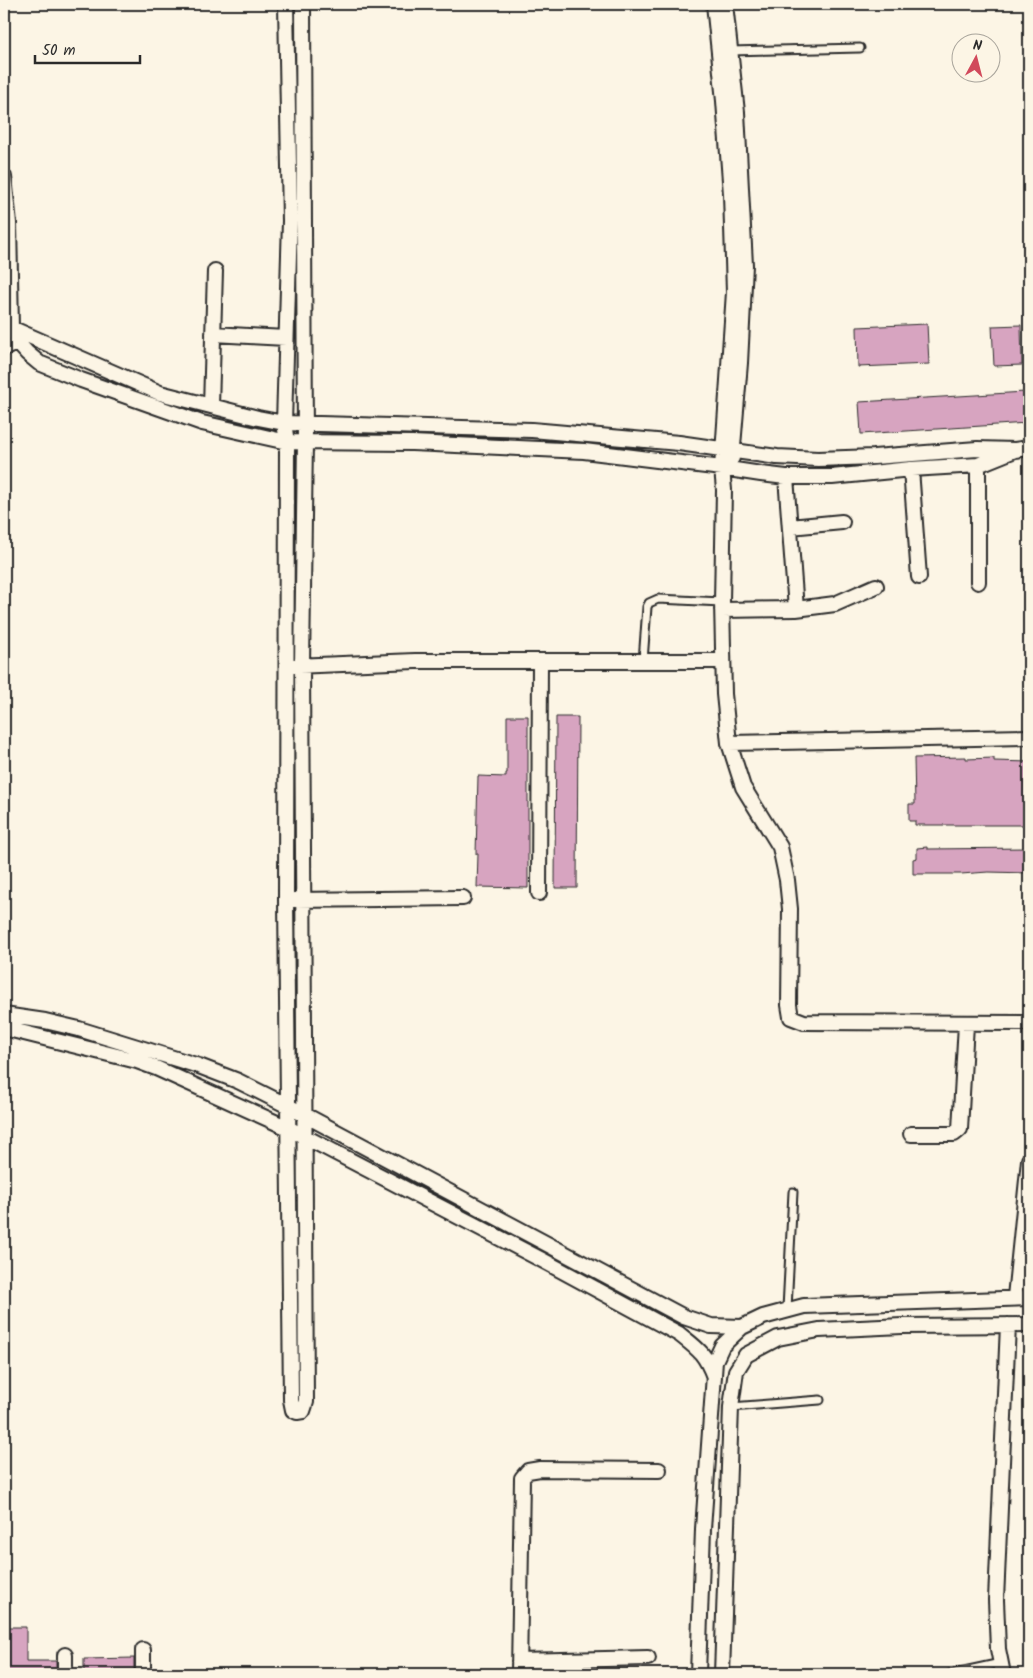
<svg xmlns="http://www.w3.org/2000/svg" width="1033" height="1678" font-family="Kalam,sans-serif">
<rect width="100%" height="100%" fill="#fcf5e5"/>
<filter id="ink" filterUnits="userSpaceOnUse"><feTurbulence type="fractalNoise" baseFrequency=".02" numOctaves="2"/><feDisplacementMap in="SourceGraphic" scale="10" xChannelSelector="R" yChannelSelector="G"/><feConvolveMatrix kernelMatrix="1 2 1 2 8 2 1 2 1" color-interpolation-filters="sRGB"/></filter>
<g filter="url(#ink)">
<path fill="#d7a4c0" stroke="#2b2b2b" d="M927,324l2,40 -71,3 -1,-40z
M1021,325l1,40 -28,1 -2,-40z
M1025,392l2,31 -166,11 -2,-32z
M507,716h21v172l-51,-1 1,-33h-2l2,-78 28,1v-4h1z
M556,717h22l-1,171h-22z
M966,757v2l28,-1v3l35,1v63h-114v-4h-6v-17h6l-1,-46z
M927,847v2l102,-1v25l-41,-1 -27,2h-48v-15l4,-1v-10z
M4,1627h22v34h30v13h-52z
M134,1658v16h-50v-15z"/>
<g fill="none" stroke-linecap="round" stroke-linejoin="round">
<g stroke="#2b2b2b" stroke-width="11">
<path id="service" d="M730,51l130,-3
M643,661l4,-54 2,-4 9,-4 64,3
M787,1309l6,-117
M731,1407l89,-7
M950,1674l51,-11"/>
</g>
<g stroke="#2b2b2b" stroke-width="18">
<path id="minor" d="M286,4l4,217 -6,202 3,19 -1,458 5,500 2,10 4,2 6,-1 3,-9 -4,-736 3,-224 -2,-438
M714,4l10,97 7,93 3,98 -12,176 2,22 -2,112 2,92 5,49 14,44 37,60 7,33 3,29 -1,96 2,12 13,5 225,1
M725,4l12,108 8,153 -5,98 -8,95
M4,177l5,46 2,105 7,15 9,10 12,10 42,17 121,43 85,19 125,1 172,8 138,17 39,6 25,3h46l79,-8 67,-4 37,-15
M11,328l149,65 98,25 26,5 248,7 147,13 98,14 41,2 56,-2 103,-8 38,1 14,-2
M213,334l73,4
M4,348l14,-5
M211,406l4,-135
M978,465v117
M911,469l8,108
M786,477l10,132
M790,527l52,-5
M722,610l74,-1 39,-5 41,-18
M294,666l121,-5h308
M729,743l300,-6
M539,893l1,-232
M295,900l168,-2
M4,1015l41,6 34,8 120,37 39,15 50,25 396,211 27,9 31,1
M4,1028l133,33 19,7 132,60 254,132 137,74c19,15 26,19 35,43
M911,1134h43l6,-5 6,-105
M1015,1297l14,-137
M143,1650v24
M65,1655v19
M519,1661l129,-3
M519,1674l3,-196 6,-7 12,-2 119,1
M698,1674l5,-145 12,-168 7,-15 20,-19 21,-10 41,-11 225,-8
M722,1674l9,-267 5,-36 10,-16 32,-17 41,-8 83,-4 127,-1
M1003,1674l-5,-25 -2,-49 12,-275"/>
</g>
<use href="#service" stroke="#fcf5e5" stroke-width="7"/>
<use href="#minor" stroke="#fcf5e5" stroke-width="14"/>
</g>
</g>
<rect width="1033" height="1678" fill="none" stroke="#fcf5e5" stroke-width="20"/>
<rect x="10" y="10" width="1013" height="1658" fill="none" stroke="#2b2b2b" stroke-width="2" filter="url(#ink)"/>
<g transform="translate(976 58) rotate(7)"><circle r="24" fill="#fcf5e5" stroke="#a8a49b"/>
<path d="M0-4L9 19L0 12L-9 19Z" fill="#d1495b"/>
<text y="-8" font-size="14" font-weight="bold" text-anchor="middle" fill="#2b2b2b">N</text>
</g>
<path d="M35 55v8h105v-8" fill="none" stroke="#2b2b2b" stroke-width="2.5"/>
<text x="42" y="55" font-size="15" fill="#2b2b2b" stroke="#fcf5e5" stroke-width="4" paint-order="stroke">50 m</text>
</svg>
